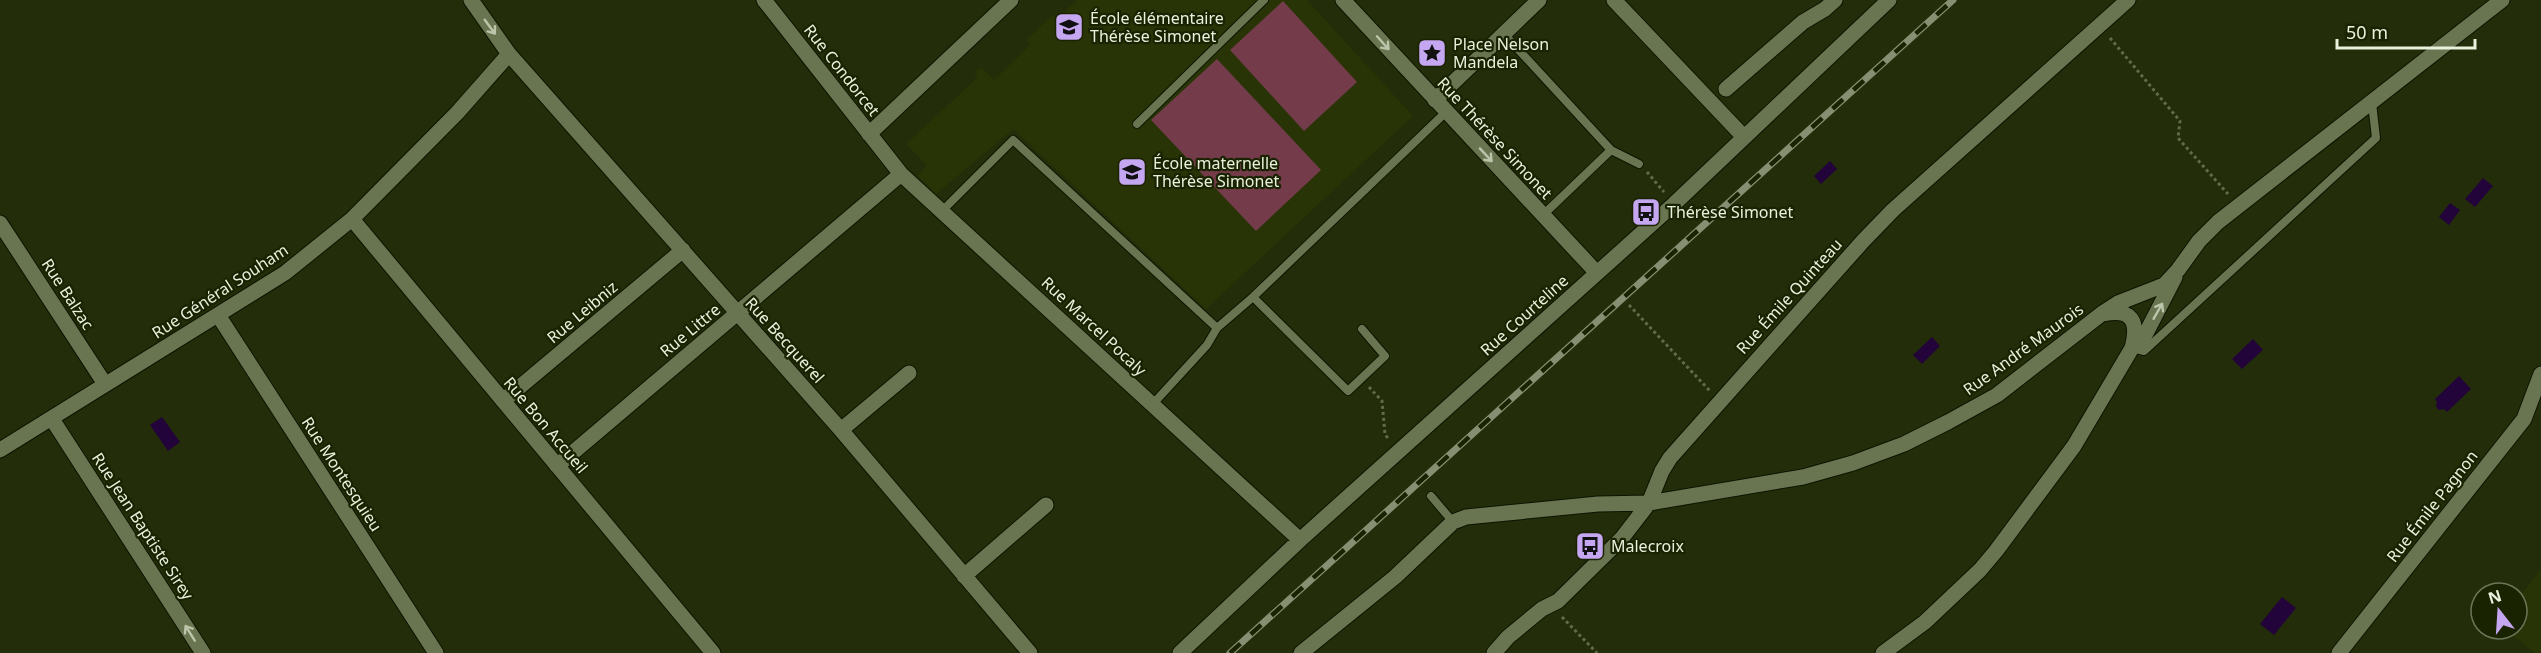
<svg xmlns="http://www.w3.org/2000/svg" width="2541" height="653" font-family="'Noto Sans',sans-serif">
<rect width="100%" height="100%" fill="#232d09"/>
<path fill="#283406" d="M1077,0h230l106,116 -207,193 -193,-180 -77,65 -18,-18 9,-11 -21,-21 72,-67 -4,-4 7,-6 13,13 36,-35 -4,-5 27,-25 4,4z
M2541,569v84h-6l-30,-24h12v-29z"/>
<path fill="#743b4b" d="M1283,1l74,81 -53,49 -74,-81z
M1217,59l104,111 -65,61 -105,-111z"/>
<path fill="#22043b" d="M1830,161l7,8 -16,15 -7,-8z
M2483,178l10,8 -18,21 -10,-8z
M2450,203l10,7 -11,15 -10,-8z
M1932,337l8,9 -18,18 -9,-9z
M2253,339l10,11 -21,19 -10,-10z
M2459,376l12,13 -24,23 -3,-3 -5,1 -3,-3 1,-5 -2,-3z
M162,417l18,25 -12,9 -18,-26z
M2282,597l14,11 -22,27 -14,-11z"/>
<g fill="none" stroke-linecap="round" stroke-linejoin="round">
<g stroke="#0d1400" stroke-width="10">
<path id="lane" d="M1504,34l107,116 -68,65
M1137,124l127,-124
M1611,150l28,14
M942,211l71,-71 204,188 36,-31 193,-185
M1253,297l95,94 37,-35 -23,-27
M2132,348l12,3 232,-213 -4,-35
M1152,405l55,-60 10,-17
M1431,496l22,26"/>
</g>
<g stroke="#0d1400" stroke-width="17">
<path id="street" d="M471,0l38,54 332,376 189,223
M764,0l137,174 399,366
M1343,0l254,273
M1614,0l129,136
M1726,89l77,-67 22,-13 10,-9
M1435,100l104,-100
M869,134l142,-134
M352,219l361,434
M0,223l105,161
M218,315l218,338
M2132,348l12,-11 31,-60
M503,401l180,-151
M52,419l151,234
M841,430l68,-57
M0,450l285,-177 67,-54 105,-106 52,-59
M557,466l344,-292
M964,576l82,-71
M1180,653l120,-113 374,-336 215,-204
M1301,653l94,-76 58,-55 13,-5 132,-13 51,-1 154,-26 50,-14 51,-19 44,-22 49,-27 107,-83 14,-9 46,-18 14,-15 21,-29 19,-19 284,-222
M1494,653l14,-16 34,-28 16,-8 64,-63 27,-35 13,-32 8,-13 193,-217 30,-31 235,-210
M1883,653l42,-31 55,-52 16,-19 78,-105 58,-98c7,-27 0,-40 -29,-34
M2339,653l185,-234 17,-45"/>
</g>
<path stroke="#626b4c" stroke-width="3" stroke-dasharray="3 3" stroke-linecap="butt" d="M2110,38l70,83 -2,17 50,56
M1647,172l17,20
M1629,305l81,86
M1369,387l13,14 3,33 4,6
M1562,617l35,36"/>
<use href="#lane" stroke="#697550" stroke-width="8"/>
<use href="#street" stroke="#697550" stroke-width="15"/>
<g stroke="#878f73" stroke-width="7">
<path id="rail" d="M1230,653l723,-653"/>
</g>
<use href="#rail" stroke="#192301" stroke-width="4.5" stroke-dasharray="14" stroke-linecap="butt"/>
</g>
<defs><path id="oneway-shaft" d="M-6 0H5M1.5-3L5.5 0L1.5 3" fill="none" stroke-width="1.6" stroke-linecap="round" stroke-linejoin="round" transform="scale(1.5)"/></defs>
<g stroke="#bcc5aa">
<use href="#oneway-shaft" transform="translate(490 27) rotate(54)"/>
<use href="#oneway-shaft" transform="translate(1383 43) rotate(48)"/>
<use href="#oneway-shaft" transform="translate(1486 155) rotate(47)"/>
<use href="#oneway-shaft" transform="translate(2158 311) rotate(-60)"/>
<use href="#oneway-shaft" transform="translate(190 633) rotate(-122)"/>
</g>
<defs>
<g id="school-square" transform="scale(1.5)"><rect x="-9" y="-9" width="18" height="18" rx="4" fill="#c5a6f0" stroke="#192301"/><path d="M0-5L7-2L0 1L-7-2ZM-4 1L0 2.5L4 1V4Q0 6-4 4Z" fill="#111"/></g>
<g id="sight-square" transform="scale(1.5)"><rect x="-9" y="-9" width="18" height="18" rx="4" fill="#c5a6f0" stroke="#192301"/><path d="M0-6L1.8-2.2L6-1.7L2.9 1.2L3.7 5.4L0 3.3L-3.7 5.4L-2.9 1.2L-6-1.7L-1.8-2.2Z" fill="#111"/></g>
<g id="bus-square" transform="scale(1.5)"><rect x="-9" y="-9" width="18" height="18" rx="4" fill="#c5a6f0" stroke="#192301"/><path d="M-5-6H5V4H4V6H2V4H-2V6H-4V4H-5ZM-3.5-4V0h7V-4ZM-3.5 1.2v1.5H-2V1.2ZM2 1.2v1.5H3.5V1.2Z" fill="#111"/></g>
</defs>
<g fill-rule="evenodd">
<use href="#school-square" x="1069" y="27"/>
<use href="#sight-square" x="1432" y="53"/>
<use href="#school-square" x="1132" y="172"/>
<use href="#bus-square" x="1646" y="212"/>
<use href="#bus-square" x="1590" y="546"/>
</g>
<g text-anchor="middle" stroke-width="4.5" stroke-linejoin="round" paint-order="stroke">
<g font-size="16" fill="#e9f0db" stroke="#192301" text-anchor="start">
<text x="1090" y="24">École élémentaire<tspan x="1090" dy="18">Thérèse Simonet</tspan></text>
<text x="1453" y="50">Place Nelson<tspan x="1453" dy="18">Mandela</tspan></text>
<text x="1153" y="169">École maternelle<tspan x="1153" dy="18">Thérèse Simonet</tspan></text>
<text x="1667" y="218">Thérèse Simonet</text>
<text x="1611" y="552">Malecroix</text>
</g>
<g font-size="16" fill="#e9f0db" stroke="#192301">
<text transform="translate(842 70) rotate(52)" y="6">Rue Condorcet</text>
<text transform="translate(1495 138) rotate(47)" y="6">Rue Thérèse Simonet</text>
<text transform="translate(220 291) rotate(-33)" y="6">Rue Général Souham</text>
<text transform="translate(68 294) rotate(57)" y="6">Rue Balzac</text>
<text transform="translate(1789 296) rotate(-48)" y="6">Rue Émile Quinteau</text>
<text transform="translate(582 312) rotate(-40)" y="6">Rue Leibniz</text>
<text transform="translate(1524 315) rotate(-42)" y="6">Rue Courteline</text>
<text transform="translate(1094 326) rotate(43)" y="6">Rue Marcel Pocaly</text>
<text transform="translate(690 330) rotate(-40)" y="6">Rue Littre</text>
<text transform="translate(785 340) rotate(48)" y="6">Rue Becquerel</text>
<text transform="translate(2023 349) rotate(-36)" y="6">Rue André Maurois</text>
<text transform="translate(546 425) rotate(50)" y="6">Rue Bon Accueil</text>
<text transform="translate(342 474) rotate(57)" y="6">Rue Montesquieu</text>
<text transform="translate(2432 506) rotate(-52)" y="6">Rue Émile Pagnon</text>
<text transform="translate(143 526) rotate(57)" y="6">Rue Jean Baptiste Sirey</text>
</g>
</g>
<g transform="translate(2499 611) rotate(343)"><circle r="28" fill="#192301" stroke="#6c7558" stroke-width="1.5"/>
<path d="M0-4.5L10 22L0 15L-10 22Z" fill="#c5a6f0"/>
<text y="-9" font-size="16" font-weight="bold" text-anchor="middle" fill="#e9f0db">N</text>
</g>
<path d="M2337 39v9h138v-9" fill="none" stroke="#e9f0db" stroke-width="3"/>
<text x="2346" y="39" font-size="18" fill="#e9f0db" stroke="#192301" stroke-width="4.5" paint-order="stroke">50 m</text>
</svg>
